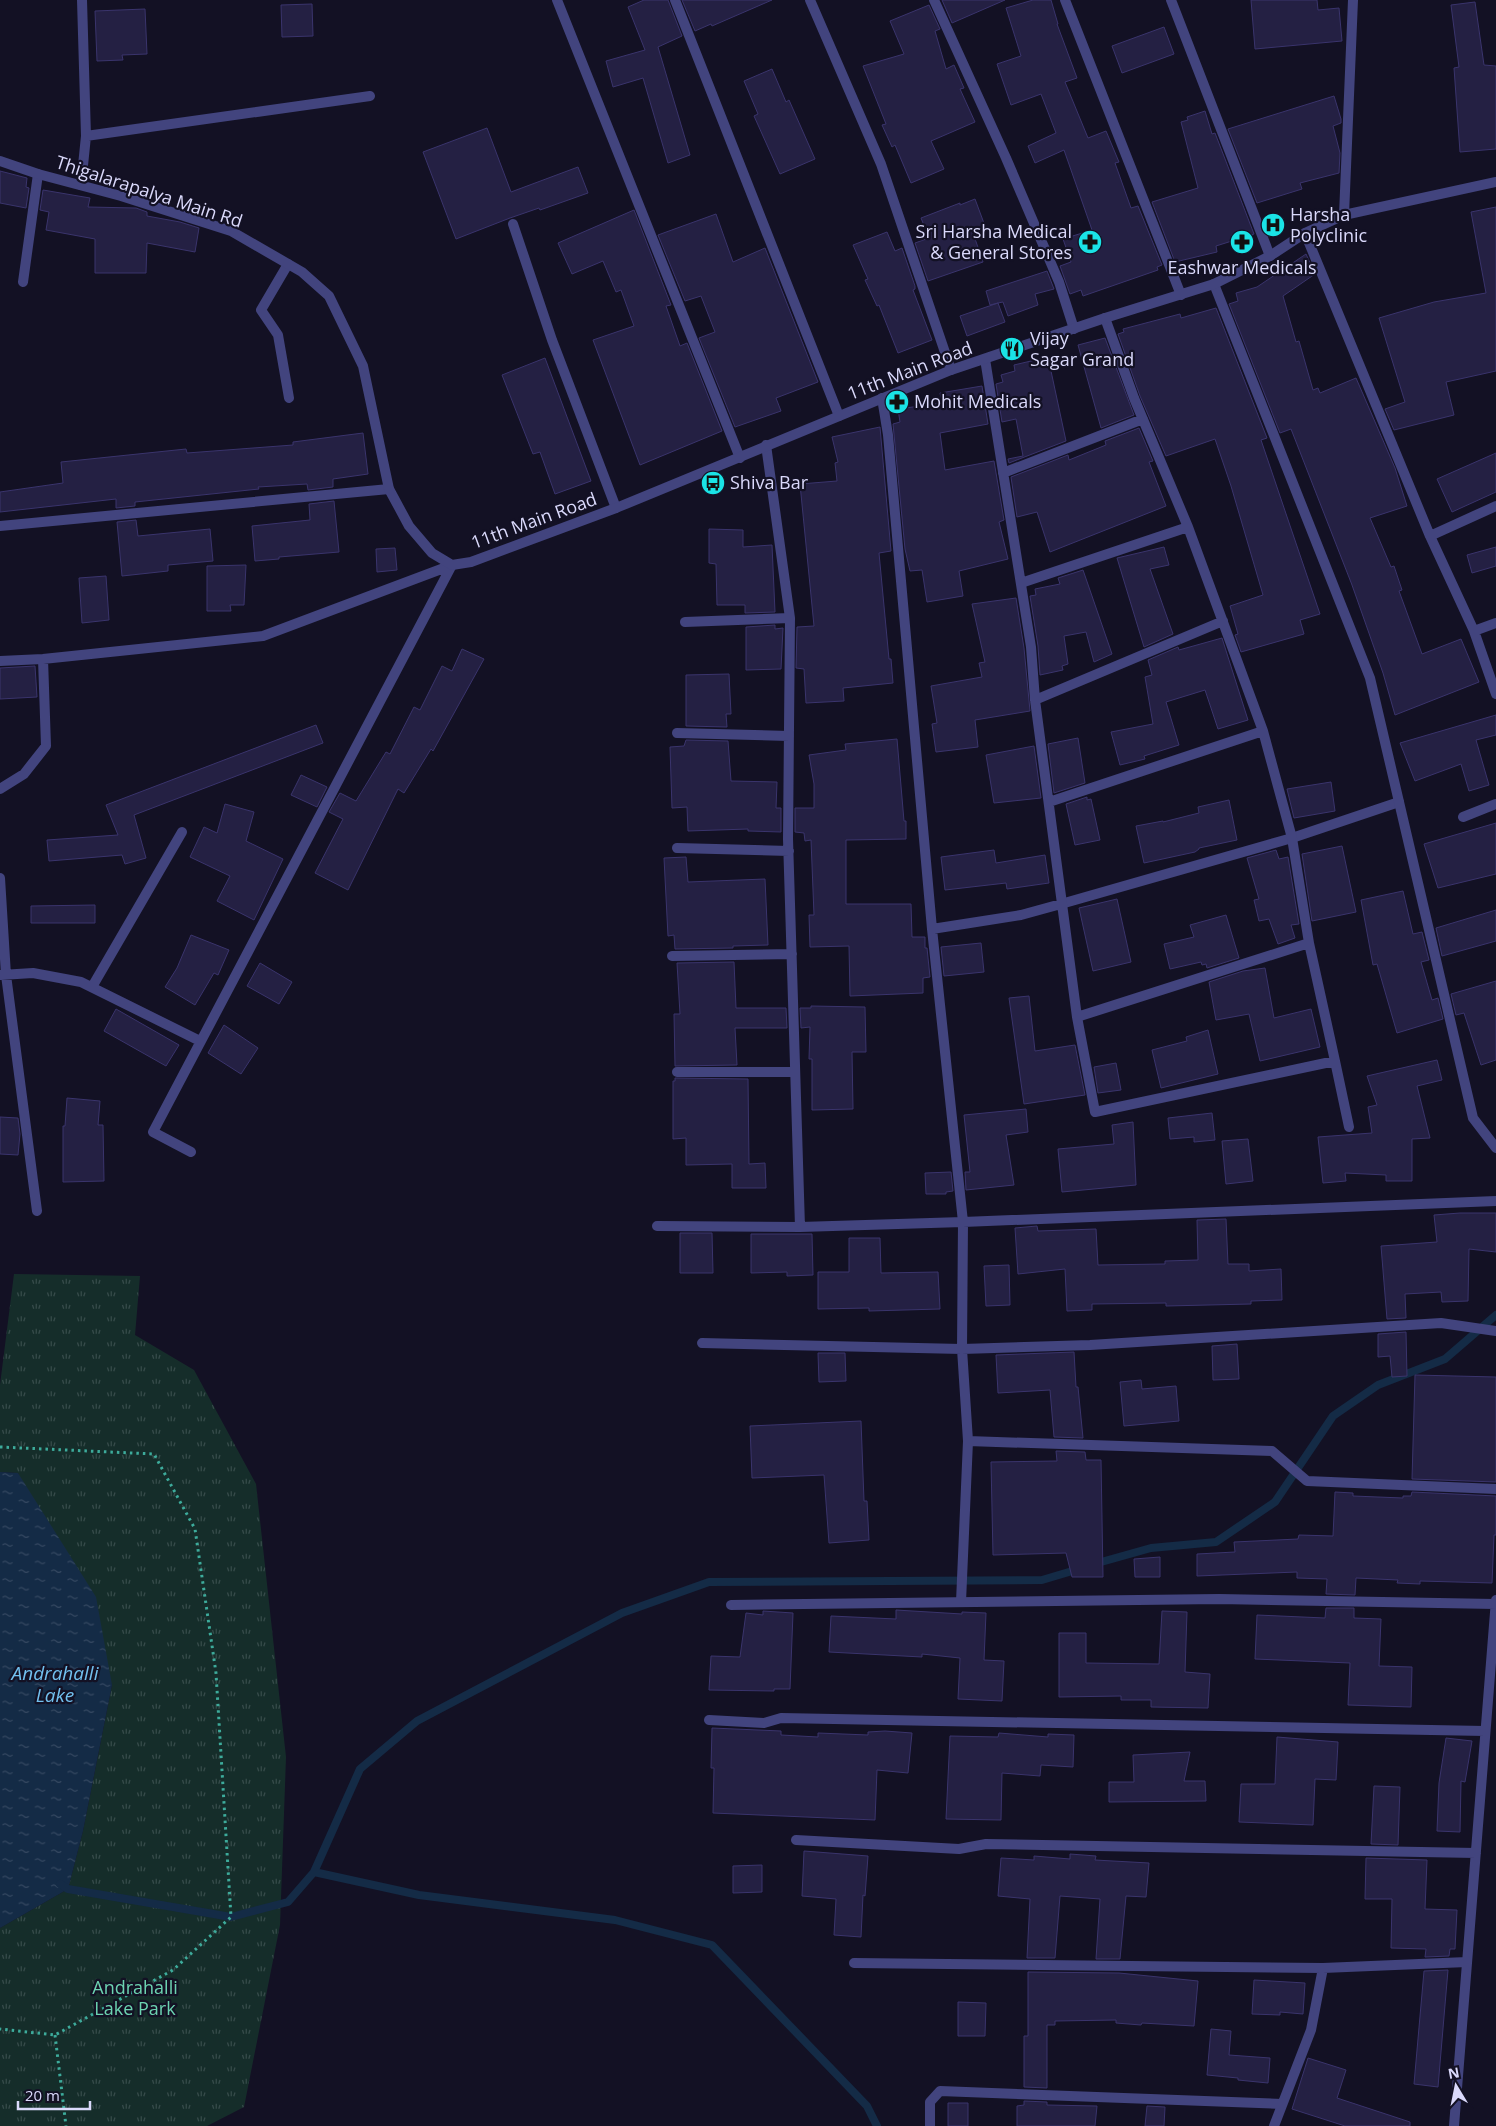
<svg xmlns="http://www.w3.org/2000/svg" width="1496" height="2126" font-family="'Open Sans',sans-serif">
<defs>
<pattern id="grass-tufts" width="24" height="20" patternUnits="userSpaceOnUse" patternTransform="scale(1.25)"><rect width="24" height="20" fill="#152d2a"/><path d="M3 7l-1-3M5 7V3M7 7l1-3M15 17l-1-3M17 17v-4M19 17l1-3" fill="none" stroke="#364b4a"/></pattern>
<pattern id="water-ripples" width="26" height="14" patternUnits="userSpaceOnUse" patternTransform="scale(1.25)"><rect width="26" height="14" fill="#142b46"/><path d="M2 4q2-2 4 0t4 0M15 11q2-2 4 0t4 0" fill="none" stroke="#364962"/></pattern>
</defs>
<rect width="100%" height="100%" fill="#131124"/>
<path fill="url(#grass-tufts)" d="M14,1274l126,2 -5,59 59,35 62,114 30,273 -6,168 -36,182 -37,19h-207v-198l68,-39 15,-58 29,-146 -94,-212 -18,-1v-87z"/>
<path fill="url(#water-ripples)" d="M0,1472l18,1 78,124 16,88 -29,146 -15,58 -68,39z"/>
<g fill="none" stroke-linecap="round" stroke-linejoin="round">
<path stroke="#142b46" stroke-width="8" d="M1094,1564l57,-16 65,-6 59,-40 58,-86 45,-31 67,-26 51,-44
M314,1872l46,-103 57,-48 205,-108 87,-31 333,-2 37,-11
M60,1884l8,5 163,28 57,-15 26,-30 105,23 196,25 97,25 155,161 10,20"/>
</g>
<path fill="#242043" stroke="#3a346c" d="M644,0h24l14,36 -24,11 32,108 -22,8 -25,-85 -30,9 -7,-26 39,-11 -17,-43z
M682,0h90l-60,26 -1,-2 -16,7z
M942,0h63l-53,23z
M1033,0h18l7,24h-1l20,54 -12,4 23,56 18,-7 13,31 -4,1 16,45 7,-2 24,59 -5,2 1,3 -75,26 -2,-6 -11,4 -10,-28 11,-4 -8,-23 29,-9 -28,-80 -29,13 -7,-17 28,-13 -15,-39 -30,11 -14,-41 24,-8 -15,-48z
M1251,0h66l1,10 21,-2 3,33 -87,8z
M1475,2l9,63 12,1v83l-36,3 -6,-84 5,-1 -8,-62z
M312,4l1,32 -31,1 -1,-32z
M929,5l11,24 -5,2 11,38 8,-4 10,23 -4,1 15,33 -44,19 13,28 -33,14 -16,-38 -3,2 -10,-22 4,-1 -23,-58 41,-12 -14,-33z
M145,9l2,45 -25,1 1,5 -26,1 -2,-50z
M1164,27l10,27 -52,19 -10,-27z
M772,69l14,33 3,-2 26,59 -35,15 -26,-58 4,-2 -14,-33z
M1334,96l7,23v4l-8,3 7,27 -1,20 -39,10 2,6 -45,14 -29,-74z
M1205,111l7,23 3,-1 39,101 -38,12 1,6 -42,10 -23,-60 46,-14 -17,-66 7,-2 -1,-3z
M487,128l24,64 67,-25 10,26 -48,17 -1,-2 -29,10 -54,21 -33,-87z
M0,171l27,7 -1,9 3,1 -3,20 -26,-5z
M43,190l47,8 -2,9 48,1 11,4v4l33,6 19,6 -4,24 -48,-9 -1,30h-51v-34l-49,-9 3,-18 -9,-2z
M975,199l10,27 -13,4 11,32 -55,19 -13,-38 14,-5 -8,-20 39,-15v2z
M1496,207v164l-50,11 8,33 -60,15 -9,-21 20,-7 -26,-84 55,-16 52,-9 -15,-81z
M634,210l37,95 -5,1 14,40 7,-3 35,88 -82,34 -47,-125 41,-14 -13,-36 -5,2 -13,-31 -31,13 -14,-31z
M716,214l17,48 32,-14 53,134 -42,16 5,13 -46,16 -36,-89 16,-6 -14,-36 -16,5 -27,-66z
M887,232l8,19 7,-3 13,38v3l-2,1 19,50 -34,13 -19,-48 -2,1 -12,-26 3,-1 -15,-34z
M1306,254l9,20 -32,22 13,46 3,-1 14,49 5,-2 2,5 36,-15 39,90 12,38 -37,12 21,49 3,-1 8,24 -3,1 23,63 39,-15 18,43 -84,33 -12,-42 -31,-88 -61,-156 -11,4 -51,-129 9,-3 -2,-8 21,-6z
M1047,271l7,18 -19,5 3,11 -30,11 -5,-14 -5,1 7,19 -38,14 -7,-20 38,-13 -8,2 -4,-14z
M1216,308l51,130 -6,2 59,174 -20,6 4,14 -63,18 -6,-17 3,-1 -8,-28 33,-11 -32,-109 -16,-47 -49,17 -26,-60 -22,-62 6,-2 -1,-3 57,-15 1,4z
M1105,338l29,77 -33,13 -23,-83z
M1048,357l18,84 -57,22 -1,-4 15,-3 -7,-37 -14,3 -6,-38 7,-2 -2,-7 14,-4 -1,-6z
M545,358l46,123 -36,13 -15,-42 -7,2 -31,-79z
M982,386l6,38 -48,9 5,37 49,-9 10,59 -5,2 9,37 -49,12 4,25 -36,6 -5,-32 -12,1 -5,-22 -12,-125 7,-2 -2,-13 44,-6 -2,-10z
M880,427l11,124 -12,2 10,106h2l2,24 -50,5 1,13 -38,2 -2,-34 -8,-1 1,-41 17,-1 -14,-142 37,-3 -2,-18 3,-1 -6,-25z
M1139,428l14,33 -4,1 17,44 -116,46 -13,-40 -20,5 -6,-40 57,-22 1,5 37,-15 -1,-4z
M363,433l5,41 -35,5v8l-25,3 -1,-6 -49,3 1,2 -124,13v4l-19,2v-9l-116,13v-20l63,-9 -2,-21 125,-13 1,4 106,-8v-3z
M1496,453v39l-44,20 -15,-33z
M334,501l5,51 -60,5v2l-24,2 -3,-35 58,-6 -1,-16z
M136,520l2,16 72,-7 3,32 -45,4v6l-46,5 -5,-54z
M709,529l34,1v17l29,-2 3,67 -30,1v-8h-28l-1,-41 -7,-1z
M1164,547l5,18 -19,4 23,65 -29,13 -27,-89z
M1496,547v19l-24,7 -5,-18z
M395,548l2,22 -20,2 -1,-23z
M246,565l-2,40h-14l1,6h-24v-45z
M1083,570l29,84 -18,8 -8,-30 -22,4 4,28 -6,2 1,4 -23,5 -2,-29 -8,-50 6,-1 -1,-6 25,-5 -2,-6z
M106,576l3,44 -27,3 -3,-45z
M1016,598l8,50 6,63 -55,9 3,27 -42,5 -4,-28 5,-1 -6,-37 51,-9 -3,-14 6,-1 -13,-58z
M775,625v4l8,-1 -2,41 -35,1v-43z
M1222,638l26,82 -30,9 -13,-39 -39,12 13,43 -35,11 1,3 -25,6 -9,-33 42,-8 -8,-47 7,-2 -4,-15 30,-13 1,3z
M462,649l22,10 -51,92 -2,-2 -27,44 -6,-4 -50,101 -33,-17 28,-54 -14,-7 11,-19 16,8 30,-49 4,2 24,-47 6,3 22,-44 10,5z
M35,666l2,31 -37,2v-31z
M729,674l2,40h-5l1,13 -41,-1v-51z
M1496,715v20l-20,5 13,45 -20,6 -8,-27 -46,17 -15,-38z
M316,725l7,18 -189,72 12,43 -21,6 -3,-9 -73,6 -2,-21 71,-5 -12,-30z
M1078,738l7,45 -31,10 -6,-49z
M897,739l7,82h2v18l-60,1v64h65l1,33h13v11h2l3,29 -7,1v15l-73,3 -1,-50 -39,1 -1,-32h5l-3,-75 -6,1 -1,-8 -9,-1v-24h19v-24l-5,-29 37,-5 -1,-6z
M686,740l42,1 3,40 46,1 -1,26h5v24l-33,-1v-2l-60,2 -1,-24 -15,1 -2,-61 14,-1z
M1034,746l7,52 -47,5 -8,-48z
M301,775l26,12 -10,20 -26,-12z
M1331,782l4,29 -41,7 -7,-29z
M1087,797v3l4,-1 9,41 -25,5 -9,-41z
M1229,800l8,40 -38,8v1l-4,3 -51,11 -8,-37 27,-5v1l36,-9 -1,-6z
M225,804l29,8 -8,29 37,18 -29,61 -37,-19 13,-25 -40,-19 14,-30 13,6z
M1496,823v51l-58,14 -14,-44z
M1342,846l14,66 -44,9 -10,-67z
M994,850l2,13 49,-8 4,28 -42,6 -1,-6 -61,7 -4,-33z
M1276,850l3,9 9,-2 11,67 -8,1 4,13 -17,6 -9,-25 -10,2 -5,-21 5,-1 -12,-41z
M686,857l2,25 77,-3 3,66 -35,1v2l-58,1 -1,-14 -6,1 -4,-78z
M1403,891l10,43 9,-2 7,28 -8,2 11,38 6,-2 5,21 -46,14 -20,-69 -4,1 -12,-65z
M1117,899l14,63 -38,9 -14,-63z
M95,905v18h-64v-17z
M1496,910v31l-54,15 -6,-28z
M1226,915l13,43 -32,10 -1,-4 -4,1 -1,-3 -31,7 -6,-25 30,-7 -4,-12z
M191,935l38,15 -11,25 -4,-2 -19,32 -30,-18 12,-19z
M981,943l3,29 -40,4 -3,-29z
M734,962l2,46h50l1,20h-52l2,37 -62,1 -1,-52h6l-3,-51z
M260,963l32,19 -13,22 -32,-18z
M1265,968l9,50 37,-9 9,38 -60,14 -11,-47 -33,6 -7,-38 34,-11z
M1496,981v79l-15,5 -17,-52 -8,2 -5,-21z
M1029,996l6,55 40,-6 10,50 -61,9 -15,-106z
M811,1006l54,1 1,45h-14l1,57 -41,1v-51h-3l1,-32 -9,1 -1,-20h11z
M116,1009l63,36 -13,21 -62,-35z
M224,1025l34,23 -17,26 -33,-21z
M1208,1030l10,44 -57,14 -9,-38 35,-9 -1,-4z
M1437,1060l5,20 -25,6 13,52 -18,1v42h-26v-6l-41,-2 1,8 -23,2 -5,-46 54,-4 -4,-26 9,-2 -10,-29z
M1116,1063l5,27 -23,3 -4,-26z
M675,1078l73,1 1,85 16,-1 1,25h-34v-24l-46,1v-27l-13,1v-58h2z
M67,1098l33,3 -2,24h5l1,56 -41,1v-56h2z
M1026,1109l2,23 -22,3 8,50 -48,5 -1,-18h5l-6,-57z
M1212,1113l3,27 -21,2v-5l-24,2 -2,-21z
M0,1117l18,1 2,16 -2,21 -18,-1z
M1133,1122l3,63 -74,7 -4,-43 56,-5 -2,-19z
M1248,1139l5,42 -27,3 -4,-43z
M951,1172l2,19 -7,1v2h-20l-1,-21z
M1460,1213h36v39l-27,-3 -1,52 -26,1 -1,-10 -36,2 1,24 -19,1 -6,-73 56,-4 -3,-27z
M1226,1219l2,45h21v7l32,-2 1,31 -31,1v3l-85,2v-3l-74,1v6l-25,1 -2,-42 -47,5 -3,-46 22,-2 1,5 58,-2 2,36 67,-1v-3l33,-1 -1,-40z
M680,1233h32l1,40h-33z
M751,1234h61l1,41 -26,1v-4l-36,1z
M849,1238h31l1,35 57,-1 2,37 -71,2v-3l-51,1v-37h31z
M1009,1265l1,40 -24,1 -2,-40z
M1406,1332l1,44 -15,1 -2,-21 -12,1v-23z
M1237,1344l2,35 -26,1 -1,-34z
M1074,1352l2,35h2l5,51 -29,-1 -4,-47 -52,3 -2,-38z
M818,1353h27l1,28 -27,1z
M1415,1375l81,2v105l-84,-3z
M1141,1380l1,9 34,-3 3,35 -55,5 -4,-44z
M861,1421l3,80h3l2,39 -40,3 -5,-68 -72,3 -2,-52z
M1056,1451l29,1 1,8h15l2,117h-31l-6,-24 -73,2 -2,-93 66,-1z
M1335,1492l18,1v3l50,2v-2h8l1,-4 84,4v39h-2l-2,48 -72,-2v3l-23,-1 1,-3 -42,-2 -1,17 -29,-1 1,-15 -30,-1v-6l-100,4v-22l38,-2 -1,-10 64,-3 1,-4 34,1z
M1160,1557v20h-25l-1,-18z
M1326,1608h28v10l27,1 -2,47 33,1 -1,40 -63,-2 2,-42 -95,-4 2,-44 68,3z
M896,1610l66,4v-2l24,1 -2,47 20,1 -2,40 -44,-2 2,-41 -38,-4v3l-93,-5 2,-36 65,3z
M763,1611l30,2 -3,76h-16v2l-65,-1 2,-34 29,1 6,-44 17,2z
M1162,1611l25,1 -2,60 25,2 -2,34 -57,-1v-7h-30v-4l-62,1v-64h27v30l73,1z
M712,1728l69,3v4l37,2v-4l50,2v-3l17,-1 27,2 -4,40 -31,-3 -2,50 -162,-7 1,-45h-3z
M999,1733l49,4v-3l26,1 -1,32 -32,-2 -1,11 -38,-3 -1,47 -55,-1 4,-83 48,1z
M1277,1737l61,5 -2,38 -21,-1 -2,46 -74,-3 2,-38h34z
M1446,1738l26,3 -7,41 -4,-1 -1,51 -23,-1 2,-48z
M1190,1752l-6,29h21l1,20 -97,1v-20h25l-1,-27z
M1374,1786l26,1 -2,58 -27,-1z
M804,1851l64,5 -3,40 -2,-1 -2,42 -27,-2 2,-36 -34,-3z
M1070,1854l26,2 -1,4 54,3 -3,34 -20,-1 -6,63h-24l4,-60 -40,-3 -5,62h-28l3,-59 -32,-3 3,-38 33,2v-4l36,3z
M1366,1858l61,2 -2,49 32,1 -2,39h-5l-1,7 -24,1 1,-8 -35,-1 1,-49h-27z
M762,1865v27l-29,1v-27z
M1448,1970l-10,117 -24,-3 10,-113z
M1028,1972l91,1 79,8 -4,45 -52,-3 -1,2 -25,-2v-3l-61,1v4h-8v63l-23,-1v-51h4z
M1254,1980l51,3 -2,31 -23,-2v3l-28,-1z
M958,2002l28,1 -1,33h-27z
M1211,2029l20,2 -2,24 41,3 -2,25 -30,-3v-2l-31,-3z
M1308,2058l38,12 -9,28 73,24v4h-65l-53,-17z
M1024,2101l23,1v3l50,1 -2,20h-78v-20l7,-1z
M948,2103h20v23h-20z
M1147,2106l18,1 -1,19h-19z"/>
<g fill="none" stroke-linecap="round" stroke-linejoin="round">
<path stroke="#3dab9b" stroke-width="3" stroke-dasharray="2.5 4" stroke-linecap="butt" d="M0,1447l154,7 41,75 21,144 15,244 -58,53 -118,65 -55,-6
M55,2035l11,91"/>
<path stroke="#42447e" stroke-width="10" d="M513,224l39,116 64,168
M288,264l-27,46 17,25 11,63
M1061,904l231,-66 107,-36"/>
<path stroke="#42447e" stroke-width="10" d="M557,0l183,458
M675,0l164,416
M810,0l71,164 70,206
M934,0l72,158 53,124 15,47
M1065,0l116,295
M1171,0l99,256
M86,136l284,-40
M81,185l5,-49 -4,-136
M1344,215l9,-215
M1305,233l125,303 44,95 22,63
M23,282l15,-108
M1214,284l156,394 103,440 23,30
M985,359l46,288 4,53 42,317 18,95 240,-51 -26,-118 -17,-105 -29,-107 -75,-204 -54,-129 -29,-80
M882,398l6,37 44,494 31,293 533,-21
M766,445l24,173 -2,221 12,388
M1003,473l140,-54
M0,526l389,-37
M1430,536l66,-30
M1021,583l167,-56
M685,622l105,-4
M1474,631l22,-8
M0,661l43,-2 220,-23 189,-71
M1035,700l188,-79
M677,733l112,3
M0,789l24,-15 22,-28 -3,-87
M1049,802l214,-71
M1463,817l33,-13
M677,848l112,3
M0,878l6,97 31,236
M932,929l89,-14 40,-11
M672,956l120,-2
M1,975l32,-2 48,9 119,59
M92,987l90,-155
M1077,1017l232,-74
M1335,1061l14,66
M677,1072h118
M191,1152l-38,-20 299,-567
M657,1226l143,1 163,-5 -1,127 -260,-6
M968,1441l304,10 35,30 189,8
M961,1602l7,-161 -6,-92 128,-4 351,-22 55,8
M731,1605l488,-6 276,5
M709,1720l55,3 17,-5 704,13
M796,1840l163,9 27,-5 490,9
M854,1963l469,5 144,-6
M930,2126v-24l10,-11 342,13
M1274,2126l37,-96 12,-62
M1454,2126l42,-526"/>
<path stroke="#42447e" stroke-width="10" d="M0,161l38,13 83,22 110,35 71,41 27,24 34,70 26,123 20,37 23,27 20,12 19,-3 145,-54 335,-138 154,-52 109,-34 56,-28 35,-23 39,-18 152,-33"/>
</g>
<defs>
<g id="hospital-disc" transform="scale(1.25)"><circle r="9.5" fill="#1ae3e6" stroke="#131124"/><path d="M-5-5h3v3.5h4V-5h3V5h-3V1.5h-4V5h-3Z" fill="#111"/></g>
<g id="pharmacy-disc" transform="scale(1.25)"><circle r="9.5" fill="#1ae3e6" stroke="#131124"/><path d="M-2-6h4v4h4v4h-4v4h-4v-4h-4v-4h4Z" fill="#111"/></g>
<g id="restaurant-disc" transform="scale(1.25)"><circle r="9.5" fill="#1ae3e6" stroke="#131124"/><path d="M-5-6h1v4h1v-4h1v4h1v-4h1v5L-1.5 .5V6h-2V.5L-5-1ZM5-6V6H3V1.5H1.5Q1.5-4 5-6Z" fill="#111"/></g>
<g id="bus-disc" transform="scale(1.25)"><circle r="9.5" fill="#1ae3e6" stroke="#131124"/><path d="M-5-6H5V4H4V6H2V4H-2V6H-4V4H-5ZM-3.5-4V0h7V-4ZM-3.5 1.2v1.5H-2V1.2ZM2 1.2v1.5H3.5V1.2Z" fill="#111"/></g>
</defs>
<g fill-rule="evenodd">
<use href="#hospital-disc" x="1273" y="225"/>
<use href="#pharmacy-disc" x="1090" y="242"/>
<use href="#pharmacy-disc" x="1242" y="242"/>
<use href="#restaurant-disc" x="1012" y="349"/>
<use href="#pharmacy-disc" x="897" y="402"/>
<use href="#bus-disc" x="713" y="483"/>
</g>
<g text-anchor="middle" stroke-width="4.5" stroke-linejoin="round" paint-order="stroke">
<g font-size="18" fill="#dad9fb" stroke="#131124">
<text transform="translate(149 192) rotate(18)" y="6">Thigalarapalya Main Rd</text>
<text transform="translate(910 371) rotate(-21)" y="6">11th Main Road</text>
<text transform="translate(534 521) rotate(-20)" y="6">11th Main Road</text>
</g>
<g font-size="18" fill="#dad9fb" stroke="#131124" text-anchor="start">
<text x="1290" y="221">Harsha<tspan x="1290" dy="21">Polyclinic</tspan></text>
<text x="1072" y="238" text-anchor="end">Sri Harsha Medical<tspan x="1072" dy="21">&amp; General Stores</tspan></text>
<text x="1242" y="274" text-anchor="middle">Eashwar Medicals</text>
<text x="1030" y="345">Vijay<tspan x="1030" dy="21">Sagar Grand</tspan></text>
<text x="914" y="408">Mohit Medicals</text>
<text x="730" y="489">Shiva Bar</text>
</g>
<g font-size="18" fill="#6cd3b1" stroke="#131124">
<text x="135" y="1994">Andrahalli<tspan x="135" dy="21">Lake Park</tspan></text>
</g>
<g font-size="19" font-style="italic" fill="#72c0ef" stroke="#131124">
<text x="55" y="1680">Andrahalli<tspan x="55" dy="22">Lake</tspan></text>
</g>
</g>
<g transform="translate(1456 2086) rotate(350)" stroke="#131124" stroke-width="4" paint-order="stroke">
<path d="M0-4L9 19L0 12L-9 19Z" fill="#dad9fb"/>
<text y="-8" font-size="14" font-weight="bold" text-anchor="middle" fill="#dad9fb">N</text>
</g>
<path d="M18 2101v8h72v-8" fill="none" stroke="#dad9fb" stroke-width="2.5"/>
<text x="25" y="2101" font-size="15" fill="#dad9fb" stroke="#131124" stroke-width="4" paint-order="stroke">20 m</text>
</svg>
